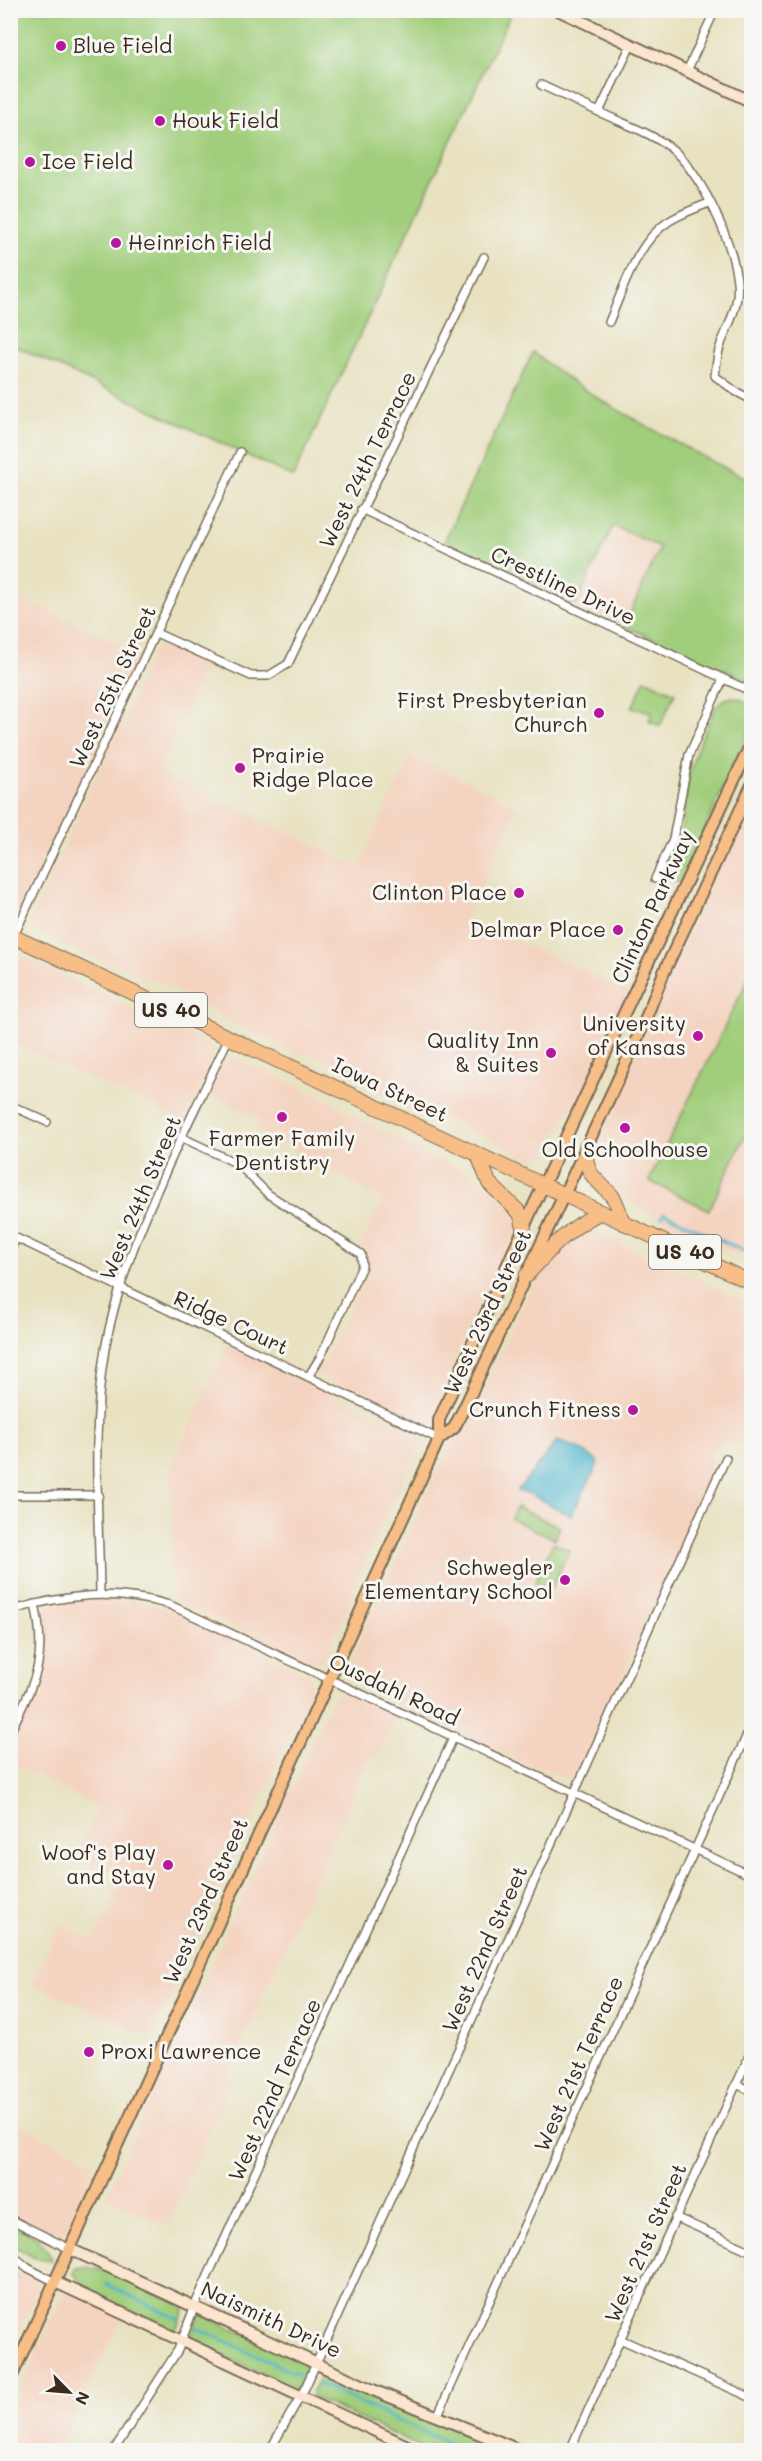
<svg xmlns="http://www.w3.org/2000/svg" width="762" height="2461" font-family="Mali,sans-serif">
<rect width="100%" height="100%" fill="#f6f6f2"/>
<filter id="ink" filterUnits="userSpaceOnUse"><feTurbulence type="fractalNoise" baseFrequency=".0167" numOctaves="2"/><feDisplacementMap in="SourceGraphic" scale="12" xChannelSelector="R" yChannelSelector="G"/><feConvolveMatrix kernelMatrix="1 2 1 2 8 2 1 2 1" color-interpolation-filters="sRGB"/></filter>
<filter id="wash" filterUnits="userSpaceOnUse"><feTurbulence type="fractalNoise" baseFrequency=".008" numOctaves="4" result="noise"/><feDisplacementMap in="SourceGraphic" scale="24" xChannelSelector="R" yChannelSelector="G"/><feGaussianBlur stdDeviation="1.35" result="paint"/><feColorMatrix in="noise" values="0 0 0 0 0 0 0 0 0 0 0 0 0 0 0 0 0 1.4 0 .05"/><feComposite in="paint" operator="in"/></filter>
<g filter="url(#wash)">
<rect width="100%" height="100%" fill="#e8e2c1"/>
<path fill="#f4d3c0" d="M613,526l47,21 -36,79 -48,-22z
M11,594l129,60 -82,179 -13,20 -27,59 -7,5z
M164,643l43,20 -49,109 201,94 52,-111 107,51 -52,112 163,74 -48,103 -14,19 -17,37 -8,6 -15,2 -57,-30 -22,-10 -7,1 -57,-26 -29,-19 -46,-22 -10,1 -75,-36 -38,-23 -73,-34 -8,2 -71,-33 -3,-6 1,-7 57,-126 66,-142z
M751,805v457l-115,-55 -20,-12 -27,-32 4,-16 63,-135 14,-41 57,-120z
M17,956l6,1 189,89 3,9 -31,66 -173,-79v-81z
M231,1056l85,38 66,37 92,45 19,13 21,23 2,18 -14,33 -19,31 -25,57 -15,46 -12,26 -4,2 -108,-50 1,-8 5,-6 42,-93 1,-13 -7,-9 21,-47 -91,-51 -36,-16 5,-12 -52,-25 15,-34z
M586,1228l22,7 30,18 113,51v130l-3,7 -26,2 -5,2 -5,8 -1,10 4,8 -138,303 -10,5 -22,-10 -17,-4 -123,-57 -54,-28 -5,-9 79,-174 13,-28 46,-80 52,-111 18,-28z
M227,1345l191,89 4,6 -60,127 -10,31 -28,60 -5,4h-8l-139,-62 -1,-133z
M82,1599l41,1 44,9 89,40 50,26 5,6v7l-159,350 -120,-54 28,-60 34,16 30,-63 -48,-23 21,-46 -1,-3 -85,-42v-18l33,-79 2,-30 -3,-22 2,-6 5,-3z
M339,1693l6,1 51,21 -20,43 -5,-2 -144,319 6,4 -66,147 -61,-29 226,-498z
M10,2121l86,41 -30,68 -7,5 -11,-2 -37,-17z
M11,2261l25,17 3,10 -28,64z
M67,2293l55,25 -64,132h-47v-40l51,-115z"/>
<path fill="#a1ce7b" stroke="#6e7c4c" stroke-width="1.5" d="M11,11h501l-219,466 -282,-133z
M533,352c39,33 83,57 128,82 30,16 59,33 90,46v201l-127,-55 36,-79 -47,-21 -37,78 -132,-62z
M645,679l30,14 -15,33 -11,-5 3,-9 -20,-4z
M732,697l9,2 10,8v20l-71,156 -17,-8 18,-45 9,-60 8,-24 18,-39 7,-7z
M751,973v151l-42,86 -60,-29z
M516,1507l44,20 -5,12 -44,-20z
M553,1543l16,7 -18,40 -16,-8z
M11,2223c15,7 37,20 40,37l-16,-2 -24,-14z
M86,2267l23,5 75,34 1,4 -9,19 -5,2c-31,-15 -80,-30 -98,-59l3,-4z
M203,2315l102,47 1,5 -9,20 -3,1 -102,-47 -2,-5 10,-20z
M323,2372l185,78h-81l-115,-53v-4z"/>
<path fill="#4eb5cd" stroke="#447076" stroke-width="1.5" d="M557,1441l23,8 19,13 -28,54 -41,-22 -13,-3z"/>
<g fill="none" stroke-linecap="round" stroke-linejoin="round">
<path stroke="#4eb5cd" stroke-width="3" d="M662,1217l2,-4 88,42
M10,2278l7,-1
M106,2284l72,35
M197,2328l102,47
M319,2384l144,66"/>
</g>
</g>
<g filter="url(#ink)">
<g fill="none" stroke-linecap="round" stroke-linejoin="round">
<g stroke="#786a57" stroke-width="10">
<path id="street" d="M631,45l-32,67c25,12 53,21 74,38 30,25 69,108 64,147 -2,18 -10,31 -16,47 -4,10 -5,21 -6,32l20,15 17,9
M687,71l28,-61
M541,85l58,27
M609,322c15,-34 28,-82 62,-102 12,-7 25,-12 38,-17
M361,509l391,183
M156,633l95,43h17l20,-12 196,-407
M655,879l18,-40 16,-84 34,-76
M10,944l230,-492
M10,1105l37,17
M183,1138l55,26 30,30 93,60 1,12 -41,90 -13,21
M10,1235l429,204
M10,1251l6,-13
M10,1495h89
M100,1594c-1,-81 -9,-165 5,-245 19,-106 79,-214 124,-312
M10,1611c55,-17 105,-22 160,-6l582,271
M10,1733c24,-52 38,-70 25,-129
M736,2084l16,7
M675,2217l77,35
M10,2219l60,30
M10,2253l18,15 27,14
M620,2339l132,59
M437,2417l315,-693
M114,2450l64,-100 19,-50 257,-564
M270,2450l35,-62 421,-930
M570,2450l182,-400"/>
</g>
<g stroke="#786a57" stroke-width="14">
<path id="secondary" d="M558,10l194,92
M70,2249l303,141 146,60
M55,2282l361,168"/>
</g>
<g stroke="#786a57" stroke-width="14">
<path id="primary" d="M439,1439l15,-11 13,-26 175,-374 22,-56 88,-187
M10,2380l429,-941v-19l94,-213 219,-465"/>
</g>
<g stroke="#786a57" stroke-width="16">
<path id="highway" d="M10,935l742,348
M586,1147c-1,30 9,29 26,49 6,7 8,19 11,27
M478,1155l11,28 31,30 4,14
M526,1276c25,-28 41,-47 75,-64"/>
</g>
<use href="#street" stroke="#fff" stroke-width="7"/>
<use href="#secondary" stroke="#fce5cf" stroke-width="10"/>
<use href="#primary" stroke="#f7be87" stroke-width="10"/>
<use href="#highway" stroke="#f7be87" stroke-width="14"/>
</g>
</g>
<g fill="#b5179e" stroke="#f6f6f2" stroke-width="2">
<circle cx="61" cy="46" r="6"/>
<circle cx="160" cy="121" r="6"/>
<circle cx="30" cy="162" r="6"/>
<circle cx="116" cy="243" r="6"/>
<circle cx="599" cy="713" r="6"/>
<circle cx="240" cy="768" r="6"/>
<circle cx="519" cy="893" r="6"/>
<circle cx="618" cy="930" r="6"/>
<circle cx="698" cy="1036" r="6"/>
<circle cx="551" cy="1053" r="6"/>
<circle cx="282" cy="1117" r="6"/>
<circle cx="625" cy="1128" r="6"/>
<circle cx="633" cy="1410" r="6"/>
<circle cx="565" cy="1580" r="6"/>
<circle cx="168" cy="1865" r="6"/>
<circle cx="89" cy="2052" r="6"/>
</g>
<g text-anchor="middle" stroke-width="6" stroke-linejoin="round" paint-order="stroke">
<g fill="#f6f6f2" stroke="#73675e" stroke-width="1.5">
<rect x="135" y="993" width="72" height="34" rx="4.5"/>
<rect x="649" y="1235" width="72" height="34" rx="4.5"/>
</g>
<g font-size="20" font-weight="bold" fill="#3b2a1e">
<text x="171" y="1017">US 40</text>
<text x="685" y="1259">US 40</text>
</g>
<g font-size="21" fill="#3b2a1e" stroke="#f6f6f2" text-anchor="end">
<text x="73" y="53" text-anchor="start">Blue Field</text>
<text x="172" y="128" text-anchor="start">Houk Field</text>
<text x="42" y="169" text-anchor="start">Ice Field</text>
<text x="128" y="250" text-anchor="start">Heinrich Field</text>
<text x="587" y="708">First Presbyterian<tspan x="587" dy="24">Church</tspan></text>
<text x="252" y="763" text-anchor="start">Prairie<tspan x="252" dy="24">Ridge Place</tspan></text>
<text x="507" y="900">Clinton Place</text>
<text x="606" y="937">Delmar Place</text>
<text x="686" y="1031">University<tspan x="686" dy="24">of Kansas</tspan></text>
<text x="539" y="1048">Quality Inn<tspan x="539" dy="24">&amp; Suites</tspan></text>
<text x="282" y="1146" text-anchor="middle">Farmer Family<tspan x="282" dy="24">Dentistry</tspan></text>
<text x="625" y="1157" text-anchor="middle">Old Schoolhouse</text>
<text x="621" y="1417">Crunch Fitness</text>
<text x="553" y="1575">Schwegler<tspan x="553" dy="24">Elementary School</tspan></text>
<text x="156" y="1860">Woof's Play<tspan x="156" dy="24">and Stay</tspan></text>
<text x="101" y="2059" text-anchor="start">Proxi Lawrence</text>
</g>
<g font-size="21" fill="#3b2a1e" stroke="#f6f6f2">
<text transform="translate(368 460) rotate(-64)" y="7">West 24th Terrace</text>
<text transform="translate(563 586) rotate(25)" y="7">Crestline Drive</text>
<text transform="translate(113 687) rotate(-65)" y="7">West 25th Street</text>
<text transform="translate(653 907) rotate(-65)" y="7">Clinton Parkway</text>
<text transform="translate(390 1090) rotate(25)" y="7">Iowa Street</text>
<text transform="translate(141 1198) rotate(-67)" y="7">West 24th Street</text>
<text transform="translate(488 1312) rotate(-65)" y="7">West 23rd Street</text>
<text transform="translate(231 1323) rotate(25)" y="7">Ridge Court</text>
<text transform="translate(394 1690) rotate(25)" y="7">Ousdahl Road</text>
<text transform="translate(206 1901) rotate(-66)" y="7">West 23rd Street</text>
<text transform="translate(485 1949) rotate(-66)" y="7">West 22nd Street</text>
<text transform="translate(579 2064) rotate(-66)" y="7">West 21st Terrace</text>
<text transform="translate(275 2090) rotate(-66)" y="7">West 22nd Terrace</text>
<text transform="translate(646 2243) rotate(-66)" y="7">West 21st Street</text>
<text transform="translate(271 2320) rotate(25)" y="7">Naismith Drive</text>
</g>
</g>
<rect width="762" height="2461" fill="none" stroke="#f6f6f2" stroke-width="36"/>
<g transform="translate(69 2392) rotate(115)" stroke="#f6f6f2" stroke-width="4.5" paint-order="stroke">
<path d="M0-4.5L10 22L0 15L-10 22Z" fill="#3b2a1e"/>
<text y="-9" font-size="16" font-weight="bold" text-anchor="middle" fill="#3b2a1e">N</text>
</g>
</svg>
